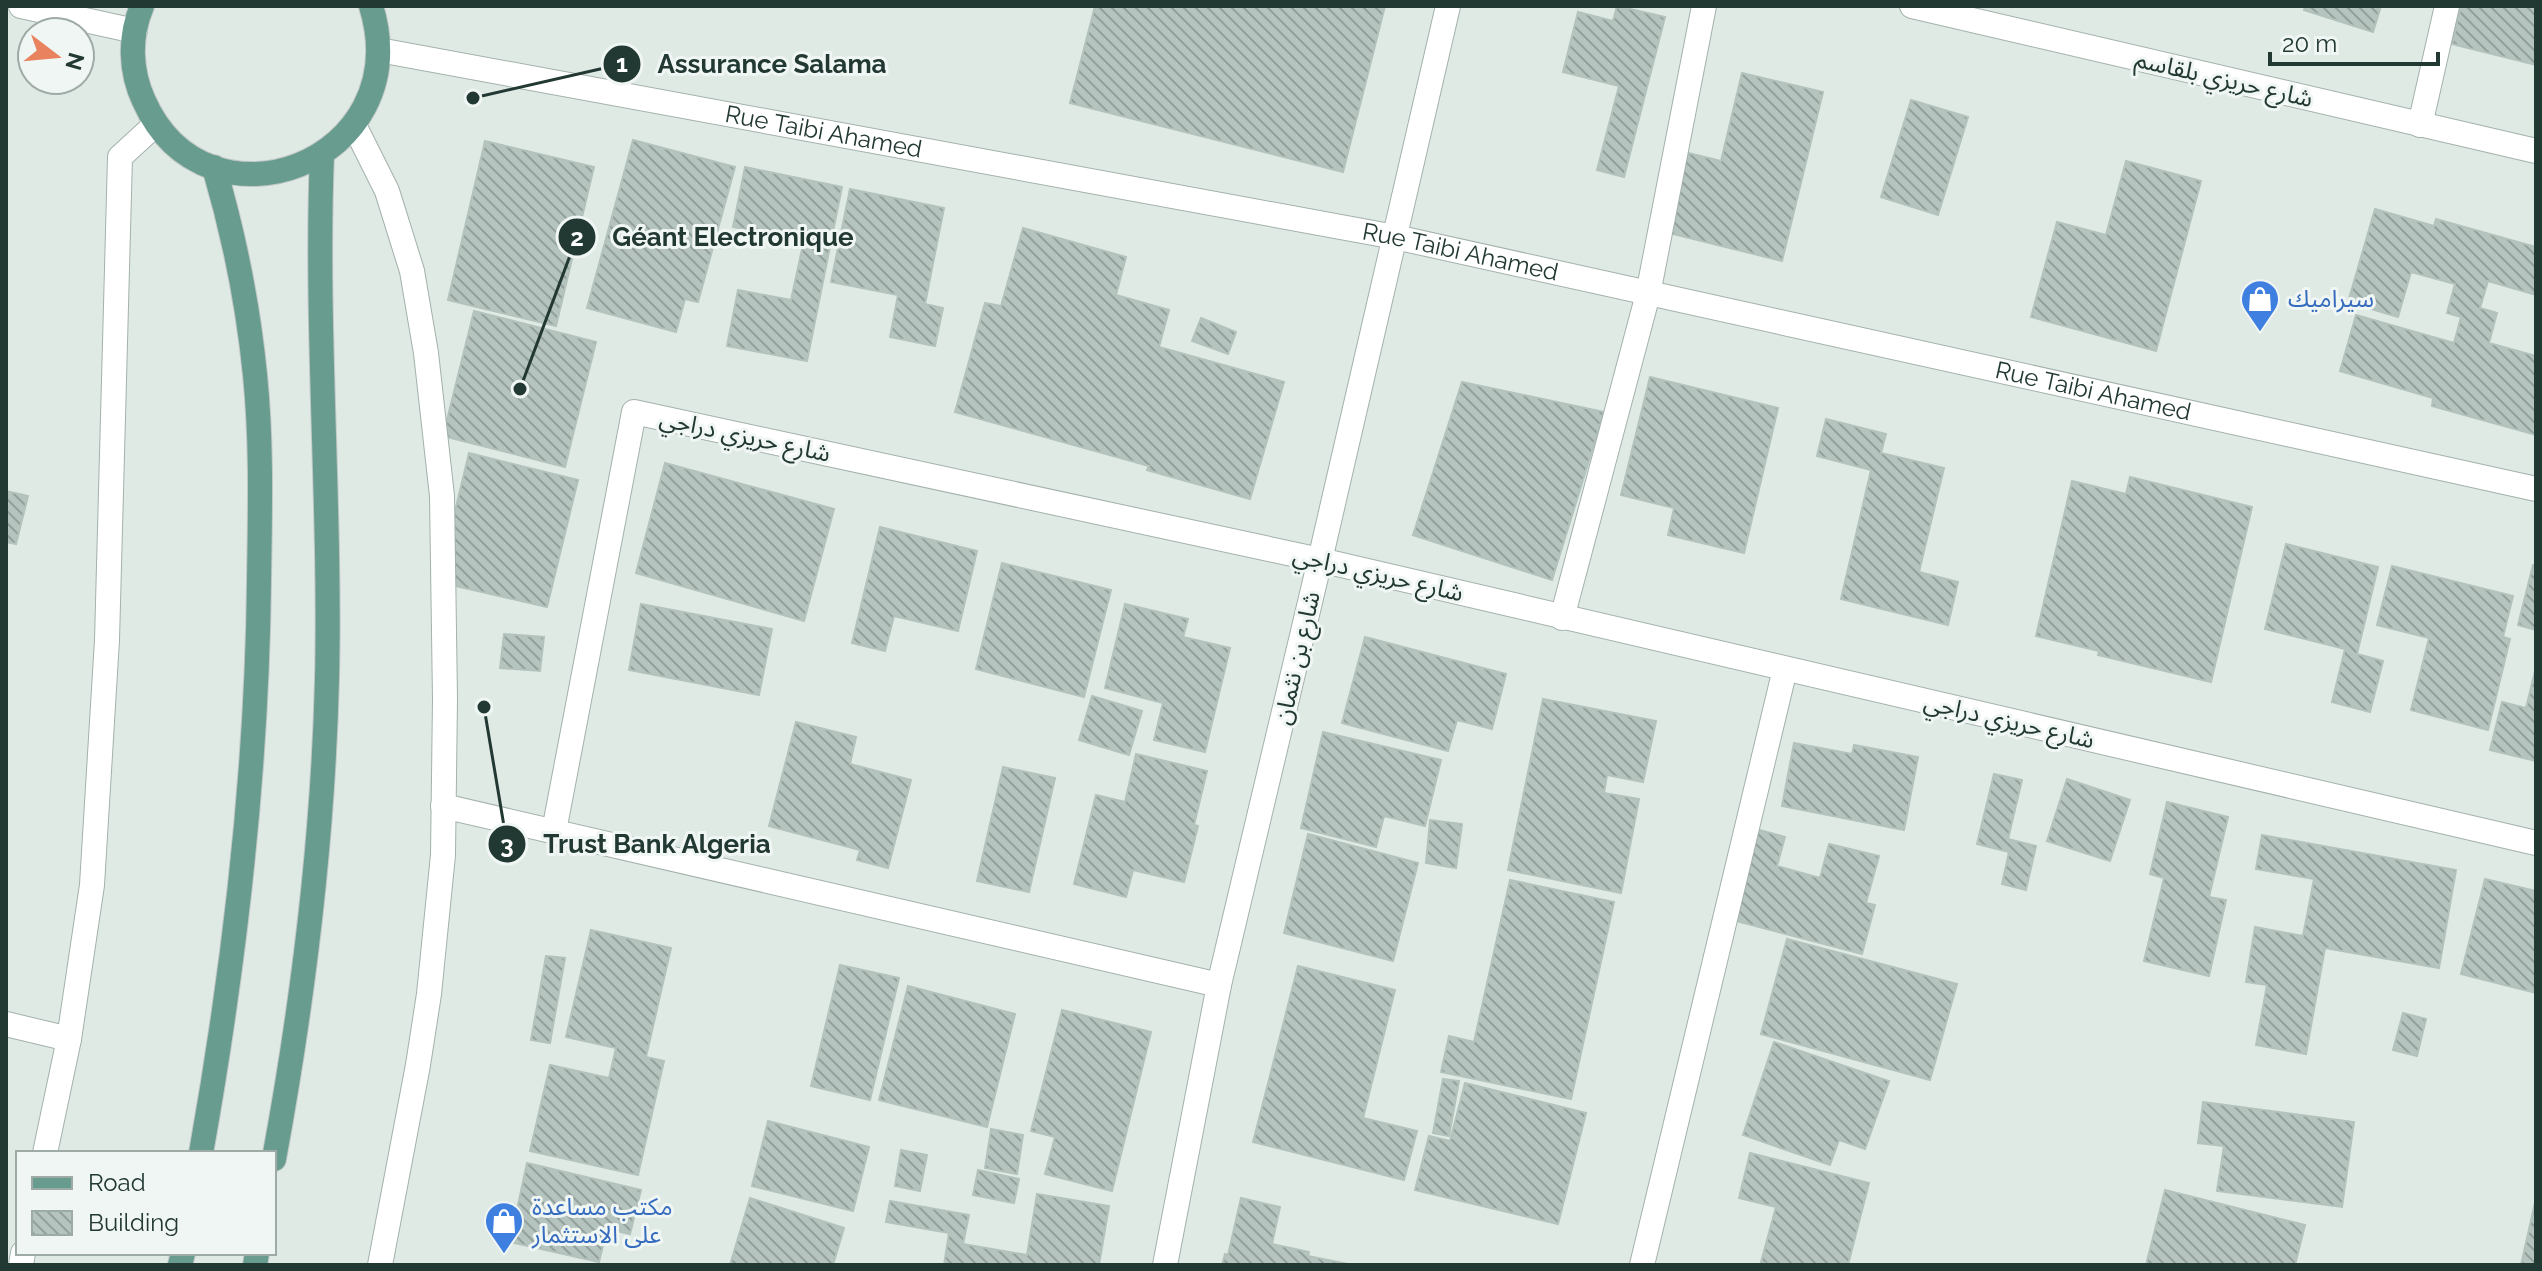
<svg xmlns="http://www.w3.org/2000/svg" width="2542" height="1271" font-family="Raleway,'Noto Sans Arabic',sans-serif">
<defs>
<pattern id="building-back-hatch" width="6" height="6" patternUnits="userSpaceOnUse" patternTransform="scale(2)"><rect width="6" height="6" fill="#b5c4be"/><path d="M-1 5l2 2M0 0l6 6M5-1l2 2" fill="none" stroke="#93a09b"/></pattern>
</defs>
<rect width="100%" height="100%" fill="#e0eae5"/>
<path fill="url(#building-back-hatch)" stroke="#b3c3bc" stroke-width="2" d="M1095,6h290l-42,166 -273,-69z
M1617,6l48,11 -41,160 -27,-7 22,-84 -56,-14 15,-60 35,9z
M2305,6h76l-8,26 -69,-22z
M2461,6h75v59l-84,-21z
M1742,73l81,19 -41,169 -121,-30 19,-80 41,10z
M1911,100l57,17 -30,98 -57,-18z
M633,140l102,27 -37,135 -13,-3 -9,33 -89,-24z
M485,141l109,26 -38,159 -108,-26z
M2126,161l75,20 -45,170 -125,-34 26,-95 49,13z
M745,167l97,20 -35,174 -80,-15 11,-56 53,10 13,-60 -71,-13z
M850,189l94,19 -19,96 18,4 -8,38 -45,-9 8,-42 -67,-13z
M2375,209l59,17 2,-7 100,28v48l-48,-14 -8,27 17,5 -8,30 47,13v79l-104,-29 1,-8 -93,-27 16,-56 98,28 7,-26 -14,-4 8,-29 -44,-12 -13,45 -50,-15z
M1023,228l103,29 -10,38 53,15 -10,37 125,35 -34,117 -103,-29 2,-4 -194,-54 30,-109 16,3z
M474,311l122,31 -31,125 -122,-31z
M1201,318l35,14 -8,22 -36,-13z
M1650,377l128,31 -34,145 -76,-18 6,-27 -53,-13z
M1462,382l142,30 -52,168 -139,-45z
M1826,419l60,15 -5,19 63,15 -25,104 39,10 -10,43 -107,-26 30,-129 -54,-14z
M469,453l109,27 -31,127 -109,-25z
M665,463l169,46 -30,112 -168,-48z
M2130,477l122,30 -41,175 -113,-27 1,-4 -63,-15 36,-155 54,13z
M6,491l22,5 -12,48 -10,-2z
M880,527l97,24 -19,80 -64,-15 -9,35 -33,-8z
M2286,544l92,23 -21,87 26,7 -13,51 -38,-10 13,-53 -80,-20z
M1002,563l109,27 -27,107 -108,-28z
M2533,565h3v65l-18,-5z
M2392,566l121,30 -10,41 7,2 -22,91 -77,-20 18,-72 -52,-13z
M641,604l131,25 -13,66 -130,-25z
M1125,604l63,15 -5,18 47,11 -25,104 -51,-12 9,-37 -58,-15z
M504,634l40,3 -4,34 -40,-3z
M1365,637l141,37 -14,55 -35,-9 -9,31 -106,-28z
M2536,667v94l-46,-11 12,-48 24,6z
M1092,696l50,15 -13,44 -50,-15z
M1543,699l113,22 -13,61 -36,-7 -3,18 35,6 -18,94 -113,-23z
M796,722l60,15 -6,27 61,16 -23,88 -31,-8 3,-10 -91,-24z
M1323,732l118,28 -16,66 -41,-10 -8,31 -75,-19z
M1794,743l58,11 2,-9 64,12 -14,73 -122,-24z
M1136,754l71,17 -13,54 4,1 -14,56 -51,-12 -7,27 -52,-13 22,-89 29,7z
M1003,767l52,11 -26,114 -52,-11z
M1994,774l28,6 -14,59 28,7 -10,44 -24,-6 7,-32 -32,-8z
M2067,779l63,21 -20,61 -63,-20z
M2167,802l61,15 -19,80 17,3 -17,76 -65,-15 20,-83 -14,-4z
M1430,820l32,4 -6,44 -30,-5z
M1745,826l40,11 -8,29 43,12 9,-34 50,12 -13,47 9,2 -13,49 -141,-37z
M1308,834l110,29 -25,98 -109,-28z
M2262,835l194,35 -17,98 -114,-20 -19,106 -50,-9 11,-60 -21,-3 9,-55 48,9 11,-57 -58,-10z
M2485,879l51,12v102l-75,-19z
M1510,880l104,22 -43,197 -130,-27 8,-36 25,6z
M591,930l80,18 -25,109 18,4 -26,114 -108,-24 20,-86 59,13 7,-30 -50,-11z
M1787,939l170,45 -27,96 -169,-46z
M546,956l19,2 -15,85 -19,-3z
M840,965l59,13 -29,122 -59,-14z
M1298,966l97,24 -32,128 54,13 -13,49 -151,-38z
M908,986l107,28 -28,113 -108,-27z
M1062,1010l89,22 -39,159 -67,-17 10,-37 -24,-6z
M2403,1013l23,6 -9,37 -24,-6z
M1774,1042l115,39 -24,68 -26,-9 -9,25 -87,-30z
M1443,1079l16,2 -10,55 -16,-3z
M1465,1083l121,30 -28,111 -143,-34 14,-54 21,5z
M2203,1102l151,20 -12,85 -125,-16 7,-45 -26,-3z
M768,1121l101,26 -16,64 -101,-25z
M991,1129l32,6 -6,39 -32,-6z
M901,1150l26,5 -7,36 -25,-5z
M1750,1153l119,30 -21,82h-76l-11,-3 15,-55 -37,-9z
M527,1163l114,27 -11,44 -23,-5 -8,33 -89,-20z
M978,1170l41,9 -5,24 -41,-8z
M2165,1190l140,35 -10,40h-149z
M1037,1194l72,12 -10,59h-155l5,-32 -63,-11 4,-21 79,14 -6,29 64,11z
M750,1198l94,30 -11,37h-103z
M1241,1198l39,9 -8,37 37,8 -1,4 45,9h-131l3,-11 3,1z
M2536,1198v67h-15z"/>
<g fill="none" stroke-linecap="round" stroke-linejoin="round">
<g stroke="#a3b1ac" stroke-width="26">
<g id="minor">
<path d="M21,6l114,25"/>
<path d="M1912,6l624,145"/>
<path id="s1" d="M379,50l1016,187 1141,252"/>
<path d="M354,125l33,66 25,80 14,82 16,143 3,203 -2,156 -14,139 -11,71 -38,200"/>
<path d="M2420,125l27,-119"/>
<path d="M1562,618l86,-324 56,-288"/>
<path d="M443,806l776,179"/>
<path d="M554,831l80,-419 686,148 1216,283"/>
<path d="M6,1024l63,15"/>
<path d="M45,1153l24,-114 23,-154 15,-245 13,-483 36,-33"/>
<path d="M21,1265l2,-12"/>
<path d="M1165,1265l54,-280 101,-425 128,-554"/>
<path d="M1642,1265l143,-596"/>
</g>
</g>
<g stroke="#c1c7c6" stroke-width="26">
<path id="major" d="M142,6c-13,31 -12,65 2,95 63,141 275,61 227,-95
M201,1153c34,-190 56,-380 58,-572 1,-68 3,-138 -4,-206 -7,-71 -21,-140 -41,-208
M274,1159c29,-157 49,-319 53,-480 4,-175 -12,-350 -5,-525
M180,1265l3,-12
M255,1265l2,-12"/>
</g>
<use href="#minor" stroke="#fff" stroke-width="24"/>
<use href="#major" stroke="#679c8f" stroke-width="24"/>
</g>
<defs>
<g id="shop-pin" transform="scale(2)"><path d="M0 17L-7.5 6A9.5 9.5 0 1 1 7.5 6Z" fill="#3f7fe0" stroke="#f0f6f3"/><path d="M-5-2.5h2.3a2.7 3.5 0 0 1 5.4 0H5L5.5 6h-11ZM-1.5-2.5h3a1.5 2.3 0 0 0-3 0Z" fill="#fff"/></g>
</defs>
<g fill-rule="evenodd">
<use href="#shop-pin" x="2260" y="299"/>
<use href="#shop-pin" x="504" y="1221"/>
</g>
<g text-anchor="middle" stroke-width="6" stroke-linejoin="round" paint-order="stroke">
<g font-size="24" fill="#223833" stroke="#f0f6f3">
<text transform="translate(2224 79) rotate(13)" y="8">شارع حريزي بلقاسم</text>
<text dy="8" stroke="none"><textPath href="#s1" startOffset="452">Rue Taibi Ahamed</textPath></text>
<text dy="8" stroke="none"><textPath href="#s1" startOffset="1100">Rue Taibi Ahamed</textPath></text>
<text dy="8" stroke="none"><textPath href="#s1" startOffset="1748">Rue Taibi Ahamed</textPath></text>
<text transform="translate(745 436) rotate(12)" y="8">شارع حريزي دراجي</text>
<text transform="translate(1378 574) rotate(13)" y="8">شارع حريزي دراجي</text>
<text transform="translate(1297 658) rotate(-77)" y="8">شارع بن نثمان</text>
<text transform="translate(2009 721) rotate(13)" y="8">شارع حريزي دراجي</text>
</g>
<g font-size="24" fill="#366cbe" stroke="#f0f6f3" text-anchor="start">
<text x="2288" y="307">سيراميك</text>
<text x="532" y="1215">مكتب مساعدة<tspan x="532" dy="28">على الاستثمار</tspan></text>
</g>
</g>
<path fill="none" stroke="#223833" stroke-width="3" d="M473 98L622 64M520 389L577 237M484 707L507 844"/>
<g fill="#223833" stroke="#f0f6f3" stroke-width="3">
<circle cx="473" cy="98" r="8"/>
<circle cx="520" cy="389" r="8"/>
<circle cx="484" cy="707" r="8"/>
<circle cx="622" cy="64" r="20"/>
<circle cx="577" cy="237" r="20"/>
<circle cx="507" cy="844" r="20"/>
</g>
<g font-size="24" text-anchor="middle" font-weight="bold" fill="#fff">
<text x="622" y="72">1</text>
<text x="577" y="246">2</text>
<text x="507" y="853">3</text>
</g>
<g font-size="26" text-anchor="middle" font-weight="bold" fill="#223833" stroke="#f0f6f3" stroke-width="6" stroke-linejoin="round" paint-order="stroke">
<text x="772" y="73">Assurance Salama</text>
<text x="733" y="246">Géant Electronique</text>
<text x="657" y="853">Trust Bank Algeria</text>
</g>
<rect width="2542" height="1271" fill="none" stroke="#223833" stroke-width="16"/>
<rect x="16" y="1151" width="260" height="104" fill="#f0f6f3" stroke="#9eaaa6" stroke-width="2"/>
<rect x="32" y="1177" width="40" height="12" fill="#679c8f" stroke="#9eaaa6" stroke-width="2"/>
<text x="88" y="1191" font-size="24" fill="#223833">Road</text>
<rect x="32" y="1211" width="40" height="24" fill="url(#building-back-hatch)" stroke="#9eaaa6" stroke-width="2"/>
<text x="88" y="1231" font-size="24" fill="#223833">Building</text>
<g transform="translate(56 56) rotate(106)"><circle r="38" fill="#f0f6f3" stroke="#9eaaa6" stroke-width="2"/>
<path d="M0-6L14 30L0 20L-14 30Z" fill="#e8825f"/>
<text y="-12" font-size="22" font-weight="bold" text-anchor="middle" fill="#223833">N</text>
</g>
<path d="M2270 52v12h168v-12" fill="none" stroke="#223833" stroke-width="4"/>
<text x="2282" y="52" font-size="24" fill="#223833" stroke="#f0f6f3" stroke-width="6" paint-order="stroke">20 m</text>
</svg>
